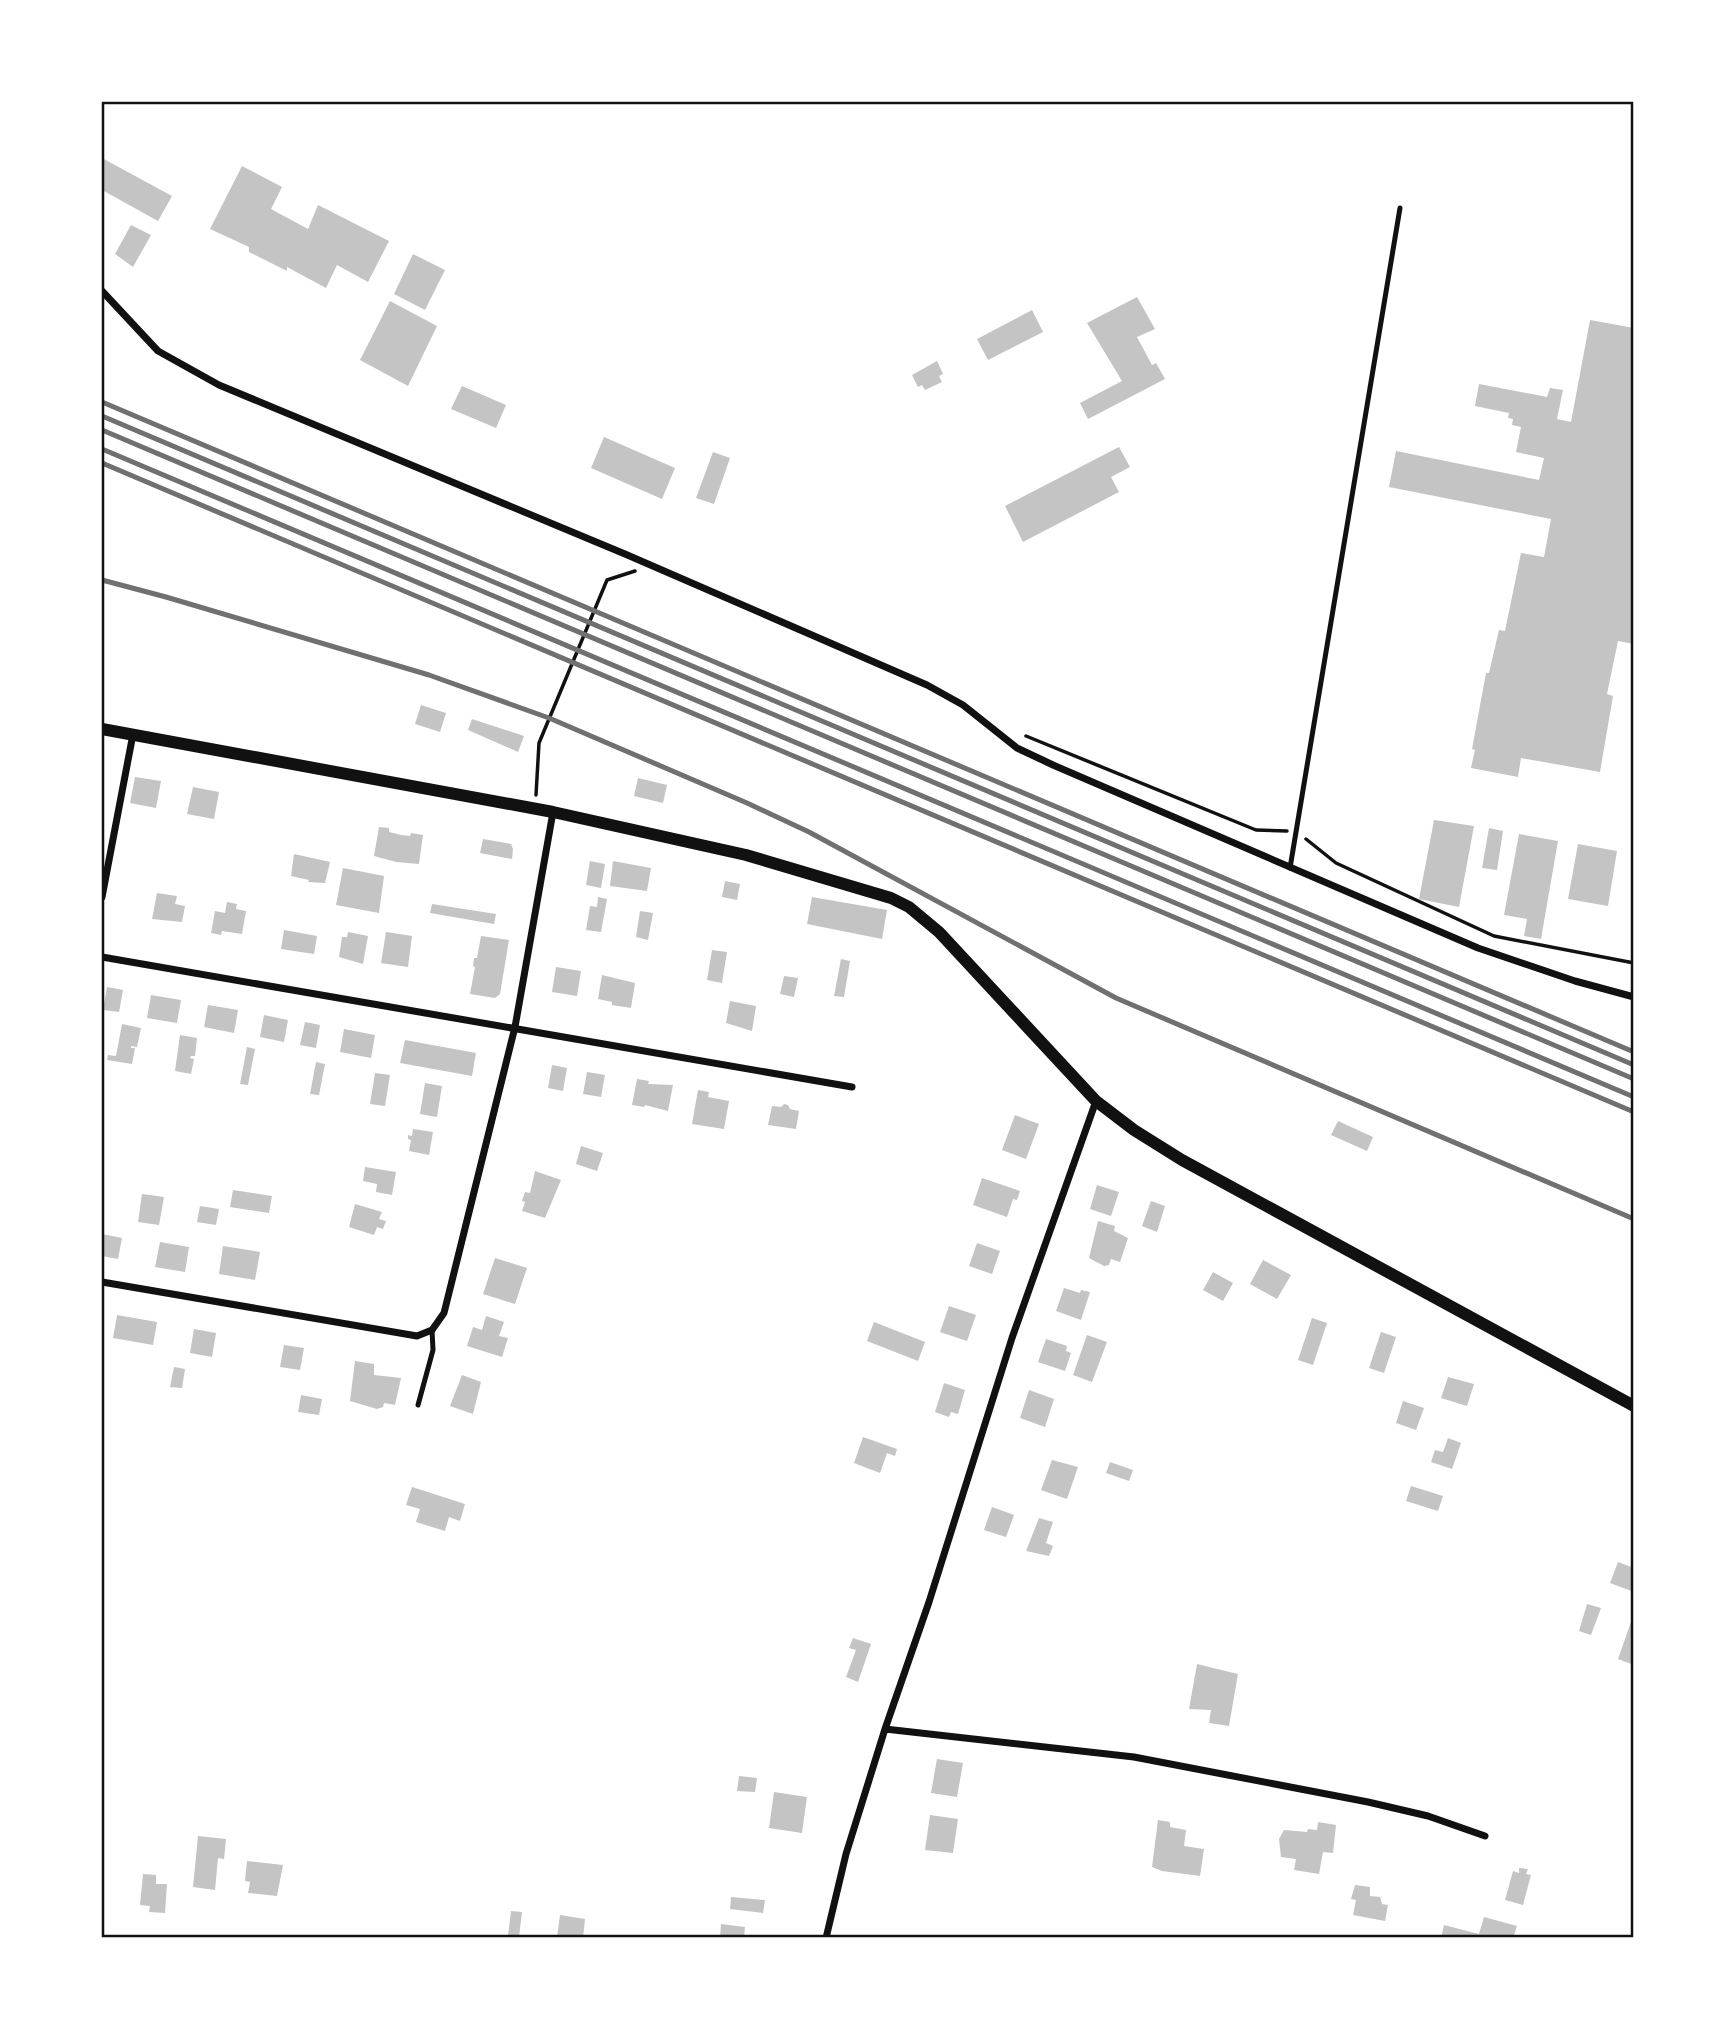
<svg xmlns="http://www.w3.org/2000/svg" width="1735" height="2039" font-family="Montserrat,sans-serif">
<rect width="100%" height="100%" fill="#fff"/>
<path fill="#c4c4c4" d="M102,158l70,38 -14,25 -56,-31z
M242,166l40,21 -11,22 37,20 10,-24 71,36 -21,41 -31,-17 -11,23 -39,-21v4l-38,-19v-5l-39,-18z
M131,225l20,10 -18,32 -18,-13z
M413,254l32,16 -20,40 -31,-16z
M1137,297l18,32 -18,8 15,28 4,-2 9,16 -77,40 -8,-16 42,-22 -35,-58z
M390,301l47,25 -29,60 -48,-26z
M1032,310l11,22 -55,28 -11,-21z
M1590,320l44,8v316l-16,-3 -11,53 6,2 -13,76 -79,-14 -3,19 -47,-9 4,-18 -3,-1 14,-76h3l10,-43 6,1 16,-78 23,4 7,-38 -162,-32 7,-36 143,29 5,-22 -28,-6 5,-25 -9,-2 1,-6 -5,-1 1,-5 -34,-7 4,-22 68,13 3,-9 13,2 -6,29 14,3z
M937,361l6,13 -4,2 3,6 -17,8 -3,-5 -4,2 -6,-12z
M462,386l44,19 -10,23 -45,-19z
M604,437l71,31 -13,31 -71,-31z
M1119,447l11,20 -19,10 8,15 -96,50 -18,-36z
M713,452l17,6 -16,46 -18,-6z
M421,705l25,8 -6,19 -25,-8z
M472,719l52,17 -6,16 -50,-22z
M135,777l26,4 -5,27 -26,-5z
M638,778l29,7 -4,18 -29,-7z
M193,787l26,5 -5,27 -27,-5z
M1434,820l40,6 -15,81 -40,-8z
M379,827l10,1v4l12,3 9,1 1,-3 12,2 -4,29 -23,-2 -22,-6z
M1489,828l14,3 -6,39 -15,-2z
M1519,834l39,7 -17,98 -17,-3 3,-17 -23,-4z
M483,839l28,5 2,5 -1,10 -32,-6z
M1578,844l39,7 -9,55 -40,-7z
M294,854l36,8 -5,21 -17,-1 1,-2 -18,-4z
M590,861l15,3 -4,24 -15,-3z
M613,861l38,7 -4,23 -37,-5z
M343,868l41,8 -5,37 -43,-8z
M725,881l15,3 -3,16 -15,-3z
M157,893l20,3 -2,8 10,2 -3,16 -30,-3z
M598,897l9,2 -6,33 -15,-2 4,-24 7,1z
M812,897l75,13 -5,29 -75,-15z
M227,902l10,2 -1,5 10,2 -4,23 -20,-3 -1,4 -10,-2 4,-22 10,2z
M432,904l64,10 -2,10 -64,-11z
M640,911l13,2 -5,27 -12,-3z
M284,930l33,6 -3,18 -33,-5z
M348,932l20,4 -5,28 -24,-7 3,-20h5z
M386,932l26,4 -4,31 -27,-4z
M481,936l28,4 -9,54 -5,4 -25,-4 5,-27 -2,-1 1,-8h3z
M712,950l15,2 -5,31 -15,-3z
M841,959l9,2 -6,36 -10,-1z
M556,967l25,4 -4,25 -25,-4z
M602,975l33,8 -4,25 -19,-3v-3l-14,-3z
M784,976l14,2 -4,19 -14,-3z
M107,987l16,3 -4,22 -16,-2z
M151,995l30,5 -4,23 -30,-5z
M730,1001l26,5 -4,25 -26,-8z
M208,1005l30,5 -4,23 -30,-6z
M264,1015l24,5 -4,22 -24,-5z
M305,1022l15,3 -4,23 -16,-3z
M122,1024l19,4 -4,19 -6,-1v2h4l-3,16 -25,-4 1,-5 8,1z
M344,1029l31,6 -4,23 -31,-6z
M180,1035l17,3 -2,18h-4l-1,2 4,1 -3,15 -16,-3z
M405,1040l71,13 -4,23 -72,-13z
M247,1047l8,2 -7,36 -8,-1z
M316,1062l9,2 -6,31 -9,-1z
M552,1065l15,3 -4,23 -15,-3z
M587,1072l18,3 -4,22 -18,-3z
M375,1073l15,2 -5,31 -15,-2z
M637,1079l12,2 -1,3 25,1 -5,26 -23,-6 -1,2 -12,-2z
M425,1083l17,3 -5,31 -17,-3z
M698,1090l11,2 -1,5 21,4 -5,28 -32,-5z
M784,1104l4,1 2,4 9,2 -3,18 -28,-4 4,-19 9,1z
M1015,1115l24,9 -13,35 -24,-9z
M1338,1121l35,16 -6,14 -36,-16z
M413,1129l20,3 -4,23 -20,-4 2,-11 -3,-1v-4l4,1z
M581,1146l22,7 -6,18 -21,-7z
M365,1167l31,5 -4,23 -16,-3 1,-8 -14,-3z
M535,1171l26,9 -16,38 -23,-7 3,-9 -3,-1 3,-9 5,1z
M982,1178l38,13 -3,9 -4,-1 -6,18 -34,-12z
M1097,1185l22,7 -8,24 -21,-7z
M233,1190l39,6 -3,17 -39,-6z
M142,1194l22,3 -5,28 -21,-3z
M1151,1201l14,5 -8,26 -15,-6z
M355,1204l27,8 -3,7 7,2 -3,8 -6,-2 -3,8 -25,-8z
M200,1206l19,3 -3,16 -19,-3z
M1098,1221l17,5 -1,5 14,7 -8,24 -9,-3 -2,6 -5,1 -15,-8z
M102,1234l20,4 -4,21 -16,-3z
M160,1242l29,5 -4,25 -30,-5z
M977,1243l23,8 -8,23 -23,-8z
M223,1246l37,6 -5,28 -36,-6z
M495,1258l32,10 -12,36 -32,-10z
M1263,1260l28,15 -14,24 -27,-15z
M1213,1272l20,11 -10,18 -20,-11z
M1064,1288l16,5 1,-3 9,2 -9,28 -25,-9z
M949,1306l27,9 -9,26 -27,-9z
M117,1315l40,7 -4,23 -40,-7z
M486,1316l18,6 -5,14 9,2 -6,19 -35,-11 6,-19 9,3z
M1312,1318l15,5 -14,42 -15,-5z
M874,1322l51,20 -7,19 -51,-20z
M194,1329l22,4 -4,24 -22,-4z
M1381,1332l15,5 -12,36 -15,-5z
M1087,1335l20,7 -15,40 -19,-7z
M1046,1339l21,7 -1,5 5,2 -6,18 -27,-9z
M284,1345l20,3 -4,22 -20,-3z
M355,1361l19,3v11l27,3 -6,27 -11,-2 -1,4 -6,2 -27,-8z
M174,1367l11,2 -3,19 -12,-1z
M462,1375l19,7 -8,32 -23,-8z
M1448,1377l26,7 -7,22 -26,-8z
M944,1383l21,7 -7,24 -7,-2 -2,5 -14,-5z
M1029,1390l25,9 -9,28 -25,-9z
M301,1395l21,4 -3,16 -21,-3z
M1403,1401l21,7 -8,22 -20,-7z
M863,1437l34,12 -2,7 -8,-3 -7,20 -26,-10z
M1448,1438l13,5 -9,26 -21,-7 4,-12 8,2z
M1052,1460l26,7 -11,32 -26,-9z
M1110,1462l23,8 -4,11 -23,-8z
M1411,1486l32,10 -5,15 -32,-10z
M412,1487l53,17 -5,17 -11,-4 -4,14 -29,-9 4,-13 -14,-4z
M992,1507l22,8 -8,22 -22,-7z
M1039,1518l14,4 -7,21 7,3 -4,10 -23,-5z
M1618,1562l16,6v24l-24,-9z
M1587,1604l14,4 -10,27 -12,-4z
M1631,1622h3v43l-16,-6z
M853,1638l18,6 -13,38 -12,-5 10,-27 -7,-2z
M1197,1664l41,10 -9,52 -20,-3 2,-13 -22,-1z
M937,1759l26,4 -6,34 -26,-4z
M739,1776l18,2 -2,14 -18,-1z
M774,1792l33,5 -5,36 -33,-5z
M930,1815l28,4 -5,34 -28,-3z
M1158,1820l12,2v5l16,3 -2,16 20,3 -4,27 -38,-5 -10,-4z
M1318,1822l18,3 -3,28 -10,-1 -4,22 -25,-4 2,-11 -15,-2 -2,-18 5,-9 23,2 1,-3 9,1z
M198,1836l28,3 -2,20 -6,-1 -3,32 -22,-3z
M247,1861l36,4 -6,31 -29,-3 2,-11 -5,-1z
M1519,1868l9,1 -2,5 5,1 -8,30 -18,-5 8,-29 6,2z
M143,1874l13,1v9h11l-2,29 -16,-1 1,-6 -10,-1z
M1355,1885l15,2v9l10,1 2,7 6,1 -3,16 -32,-6 3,-15 -5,-1z
M731,1897l34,3 -2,13 -33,-4z
M511,1911l11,1 -3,25 -11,-1z
M560,1915l25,4 -2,19h-26z
M1484,1917l33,9 -4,12h-72l3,-13 35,9z
M721,1924l24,3 -1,11h-24z"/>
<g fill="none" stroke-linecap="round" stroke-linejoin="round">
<path stroke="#111" stroke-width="3.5" d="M1026,736l230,94 31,1
M536,795l3,-52 68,-163 28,-9
M1306,839l30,24 158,73 140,27"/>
<path stroke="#111" stroke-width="5" d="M1290,868l110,-660
M418,1405l15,-55 -1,-20"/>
<path stroke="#111" stroke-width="7" d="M102,291l56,60 61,34 406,169 302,131 36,20 54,43 36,17 425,183 97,33 59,16
M102,897l31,-163
M102,957l750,130
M102,1282l315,54 15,-6 12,-17 71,-286 38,-215
M885,1729l249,28 234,45 60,14 57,20
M826,1938l20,-84 39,-125 44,-127 83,-264 84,-237"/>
<path stroke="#111" stroke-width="12" d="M102,729l451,83 193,43 145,43 18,9 30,25 157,169 38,29 48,30 452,246"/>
<path stroke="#707070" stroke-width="5" d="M102,402l1532,650
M102,416l1532,649
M102,430l1532,649
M102,449l1532,648
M102,463l1532,649
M102,580l64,17 263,78 120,43 198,85 62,29 307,166 518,221"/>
</g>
<rect width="1735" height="2039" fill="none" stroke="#ffffff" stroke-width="206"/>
<rect x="103" y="103" width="1529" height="1833" fill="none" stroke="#111" stroke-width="2.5"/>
</svg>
